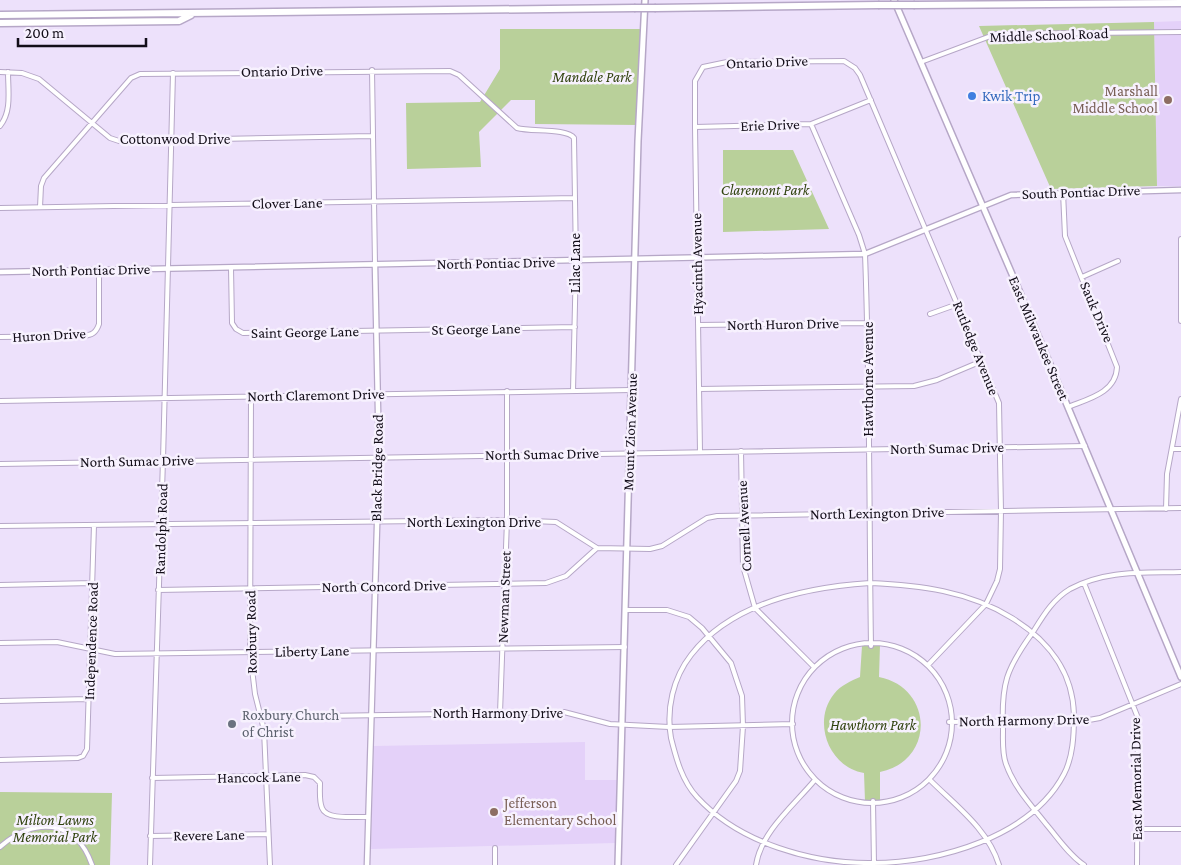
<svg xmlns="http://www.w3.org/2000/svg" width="1181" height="865" font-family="'Crimson Pro',serif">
<rect width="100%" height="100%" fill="#ede1fb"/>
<path fill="#e4d1f9" d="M1181,21v165h-24l-3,-164z
M585,742v38h32l-2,63 -244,6 3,-103z"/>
<path fill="#b9d09a" d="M1154,22l3,164 -106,3 -72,-163z
M500,29h144l-5,96 -104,-1v-24h-24l-32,32 2,35 -74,2 -1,-66 74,-1 20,-33z
M723,150h70l36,79 -106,3z
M880,645l-1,32c55,11 56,84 1,95v29h-15l-1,-28c-36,-6 -52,-52 -30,-79 7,-9 17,-13 26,-17l2,-31z
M0,792l112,1 -2,72h-110z"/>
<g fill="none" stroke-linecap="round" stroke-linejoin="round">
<g stroke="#b6a7c7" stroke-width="6">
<path id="minor" d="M921,62l75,-28 185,-2
M372,70l3,195
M0,72l22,1 17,6 71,59 9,3 253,-5
M811,124l48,111 6,19c5,130 4,261 6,392
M0,126c12,-15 8,-35 8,-54
M695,127l116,-3 60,-24
M1063,192l2,44 52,131c-1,26 -29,32 -49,40
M40,207l1,-21 3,-8 87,-100 9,-4 310,-3 9,4 58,53c14,4 50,0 57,10l2,123 -3,130
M0,208l575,-10
M1181,239v82
M231,268l1,55 4,6 7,4 332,-6
M1082,277l36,-16
M930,314l28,-10
M698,325l170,-2
M0,337l83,-1c9,-1 13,-3 16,-12v-54
M699,389l215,-3 23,-6 45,-19
M251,397l-1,255 5,42 9,36 6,135
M0,401l631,-11
M1172,449h9
M700,451l-5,-324v-46l8,-14 24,-5 117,-1 11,7 5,7 139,328 2,108 -1,58 -3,12 -11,23 -58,61
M741,451l2,115 12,42 58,58
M0,464l1085,-18
M1166,509l1,-35 14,-75
M0,526l507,-6 49,2 41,26 53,1 12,-3 45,-28 10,-2 464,-8
M870,583c49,2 99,8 142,35 36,22 61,54 62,97 0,20 -1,42 -10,59 -33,63 -126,89 -191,89 -61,1 -134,-20 -176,-66 -15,-16 -21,-39 -26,-59 -5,-29 2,-60 20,-83 41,-53 117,-68 179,-72z
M1084,583l54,135 -1,147
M0,585l93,-2
M158,590l388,-7 20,-7 31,-28
M626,610h41l22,7 13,11 29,35 11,33 1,30 -3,45 -4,10 -60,84
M0,643l57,-1 58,12 510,-7
M792 723a80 80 0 1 1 160 0a80 80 0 1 1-160 0Z
M0,701l89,-2
M500,713l7,-193v-129
M261,717l303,-5 46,12 59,3 124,-3
M949,722l140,-2 11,-2 81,-34
M0,760l78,-2 5,-2 4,-7 7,-224
M152,778l153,-3 9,2 6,6c0,8 -1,18 2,25 5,13 35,8 46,9
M930,780c26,26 58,49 69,85
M873,801l1,64
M1137,829h44
M150,836l118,-2
M0,847c33,-30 76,-29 92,18
M150,865l13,-405 10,-387
M495,865v-17
M756,865c5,-33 38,-60 58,-84
M1084,865c-15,-10 -26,-27 -38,-41 -15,-19 -32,-37 -40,-60 -4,-11 -3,-23 -3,-34 -2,-46 3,-61 30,-98 10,-16 20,-33 37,-43 35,-19 72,-16 111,-17"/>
</g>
<g stroke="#b6a7c7" stroke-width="7">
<path id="tertiary" d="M0,272l865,-18 146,-59 170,-5
M367,865l12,-406 -4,-194"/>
</g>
<g stroke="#b6a7c7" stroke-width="8">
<path id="secondary" d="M894,0l124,288 163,389
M618,865l20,-724 7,-141"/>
</g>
<g stroke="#b6a7c7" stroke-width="9">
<path id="motorway" d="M915,5l266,-2
M656,8l222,-3
M0,15l634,-7
M0,23l179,-2 12,-6"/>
</g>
<use href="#minor" stroke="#fff" stroke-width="4"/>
<use href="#tertiary" stroke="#fff" stroke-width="4.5"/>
<use href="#secondary" stroke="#fff" stroke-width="5"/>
<use href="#motorway" stroke="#fff" stroke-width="6"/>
<g stroke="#b6a7c7" stroke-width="9" stroke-linecap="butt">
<path id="motorway-bridge" d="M878,5h37
M634,8h22"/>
</g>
<use href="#motorway-bridge" stroke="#fff" stroke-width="6"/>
</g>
<circle fill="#3f7fe0" stroke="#f7f1fe" stroke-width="2" cx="972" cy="96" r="5"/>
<g fill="#8d6e63" stroke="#f7f1fe" stroke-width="2">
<circle cx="1168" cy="100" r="5"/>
<circle cx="494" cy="812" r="5"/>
</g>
<circle fill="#6b7280" stroke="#f7f1fe" stroke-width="2" cx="232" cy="724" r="5"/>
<g text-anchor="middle" stroke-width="5" stroke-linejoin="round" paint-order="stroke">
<g font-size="15" fill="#120d18" stroke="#f7f1fe">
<text transform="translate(1049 35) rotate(-2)" y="5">Middle School Road</text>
<text transform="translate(767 62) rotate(-2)" y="5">Ontario Drive</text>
<text transform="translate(282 71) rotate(-1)" y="5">Ontario Drive</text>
<text transform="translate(770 125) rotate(-2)" y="5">Erie Drive</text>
<text x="175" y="144">Cottonwood Drive</text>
<text transform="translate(1081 192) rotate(-2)" y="5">South Pontiac Drive</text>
<text transform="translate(287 203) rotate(-1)" y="5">Clover Lane</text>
<text transform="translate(496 263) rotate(-1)" y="5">North Pontiac Drive</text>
<text transform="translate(575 263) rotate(-90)" y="5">Lilac Lane</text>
<text transform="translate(697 264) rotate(-91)" y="5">Hyacinth Avenue</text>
<text transform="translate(91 270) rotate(-1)" y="5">North Pontiac Drive</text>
<text transform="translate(1097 312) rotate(67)" y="5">Sauk Drive</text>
<text transform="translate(783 324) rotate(-1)" y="5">North Huron Drive</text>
<text transform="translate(476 329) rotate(-1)" y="5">St George Lane</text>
<text transform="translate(305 332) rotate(-1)" y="5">Saint George Lane</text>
<text transform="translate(49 335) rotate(-3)" y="5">Huron Drive</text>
<text transform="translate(1039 338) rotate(67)" y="5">East Milwaukee Street</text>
<text transform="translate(976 348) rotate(68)" y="5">Rutledge Avenue</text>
<text transform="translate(868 379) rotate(-90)" y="5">Hawthorne Avenue</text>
<text transform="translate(316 395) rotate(-1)" y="5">North Claremont Drive</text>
<text transform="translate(630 432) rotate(-88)" y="5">Mount Zion Avenue</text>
<text transform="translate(947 448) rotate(-1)" y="5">North Sumac Drive</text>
<text transform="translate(542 454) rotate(-1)" y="5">North Sumac Drive</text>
<text transform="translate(137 461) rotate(-1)" y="5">North Sumac Drive</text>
<text transform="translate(377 468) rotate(-89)" y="5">Black Bridge Road</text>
<text transform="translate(877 513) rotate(-1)" y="5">North Lexington Drive</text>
<text x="474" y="527">North Lexington Drive</text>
<text transform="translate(744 526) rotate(-93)" y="5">Cornell Avenue</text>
<text transform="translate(161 529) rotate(-88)" y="5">Randolph Road</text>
<text transform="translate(384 586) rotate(-1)" y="5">North Concord Drive</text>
<text transform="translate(504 597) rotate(-88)" y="5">Newman Street</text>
<text transform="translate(251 632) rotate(-91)" y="5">Roxbury Road</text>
<text transform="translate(91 641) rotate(-88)" y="5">Independence Road</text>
<text transform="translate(312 651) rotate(-1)" y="5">Liberty Lane</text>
<text x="498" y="718">North Harmony Drive</text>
<text transform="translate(1024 720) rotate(-1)" y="5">North Harmony Drive</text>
<text transform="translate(259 777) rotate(-1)" y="5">Hancock Lane</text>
<text transform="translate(1136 779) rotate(-91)" y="5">East Memorial Drive</text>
<text transform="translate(209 835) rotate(-1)" y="5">Revere Lane</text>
</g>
<g font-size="15" font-style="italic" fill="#30420e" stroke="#f7f1fe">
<text x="592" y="82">Mandale Park</text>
<text x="765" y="195">Claremont Park</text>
<text x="873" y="730">Hawthorn Park</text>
<text x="55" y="825">Milton Lawns<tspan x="55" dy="17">Memorial Park</tspan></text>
</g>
<g font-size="15" fill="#785e54" stroke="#f7f1fe" text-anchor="end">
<text x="1158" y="96">Marshall<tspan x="1158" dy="17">Middle School</tspan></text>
<text x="504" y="808" text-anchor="start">Jefferson<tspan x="504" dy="17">Elementary School</tspan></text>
</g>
<g font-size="15" fill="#366cbe" stroke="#f7f1fe" text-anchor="start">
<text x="982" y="101">Kwik Trip</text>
</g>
<g font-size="15" fill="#5b616d" stroke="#f7f1fe" text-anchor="start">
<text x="242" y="720">Roxbury Church<tspan x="242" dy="17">of Christ</tspan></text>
</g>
</g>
<path d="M18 38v8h128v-8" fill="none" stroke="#120d18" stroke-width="2.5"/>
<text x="25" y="38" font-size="15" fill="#120d18" stroke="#f7f1fe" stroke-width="4" paint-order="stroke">200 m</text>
</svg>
